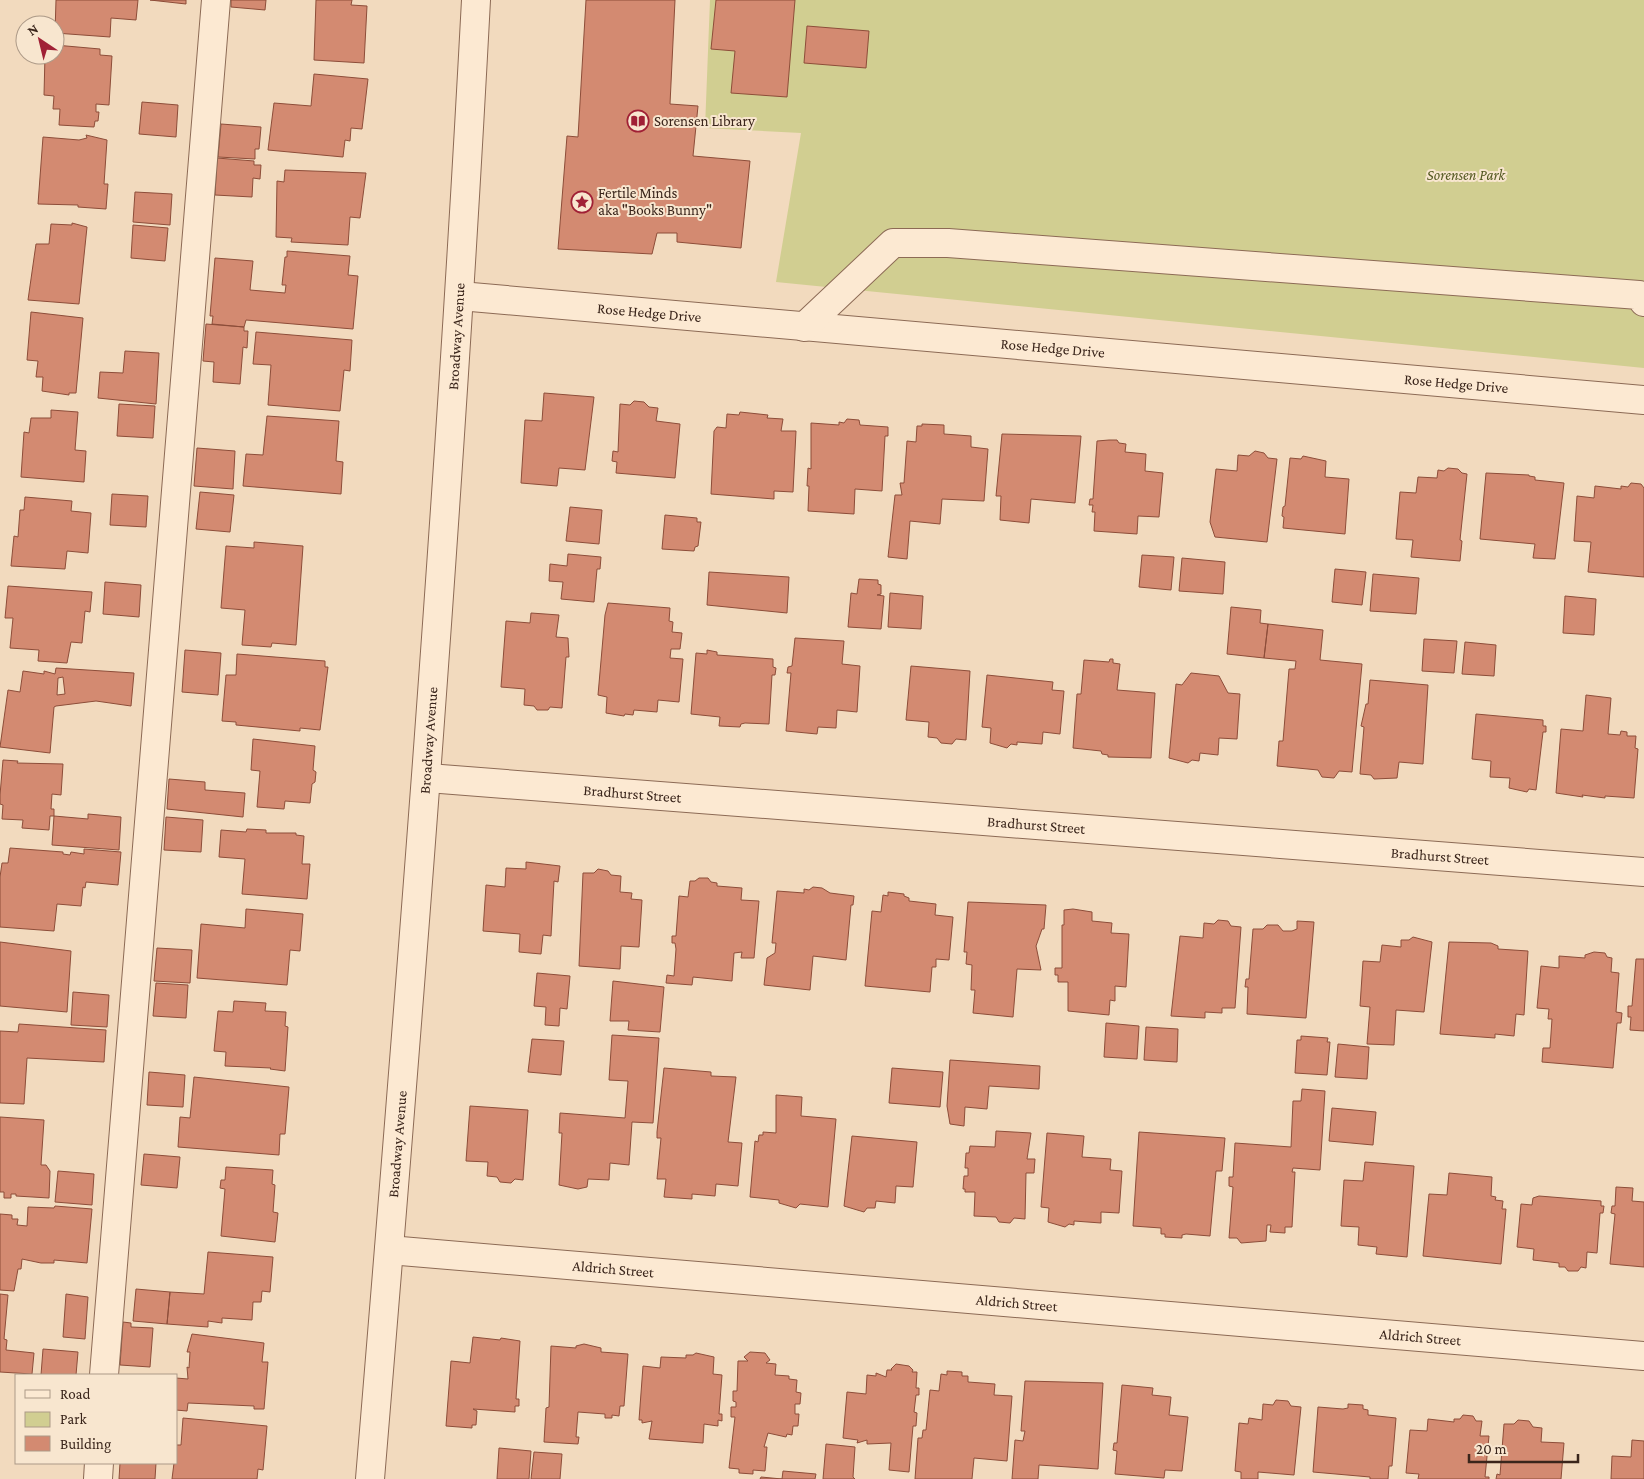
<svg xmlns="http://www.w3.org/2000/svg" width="1644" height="1479" font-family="'Crimson Pro',serif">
<rect width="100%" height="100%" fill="#f2dabe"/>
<path fill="#d1ce91" d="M710,0h934v368l-868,-86 25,-149 -96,-5z"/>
<path fill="#d38a71" stroke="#8d4d39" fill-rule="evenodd" d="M56,0h82l-2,20 -25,-2 -1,19 -55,-4z
M150,0h36v4z
M231,0h35l-1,10 -34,-3z
M316,0h36l-1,5 16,1 -3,57 -50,-3z
M586,0h89l-5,104 28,2 -5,50 57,5 -9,87 -64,-6v-9h-20l-5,21 -94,-5 9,-113 11,1z
M716,0h79l-8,97 -56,-4 4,-42 -24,-2z
M807,26l62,5 -3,37 -62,-5z
M55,45l45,4v6l12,1 -3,49 -13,-1v8h3l-1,9h-3l-1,6 -35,-2 1,-16h-7l1,-13 -10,-1 1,-40h10z
M314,74l54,5 -6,50 -11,-1 -1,13 -5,-1 -2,17 -75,-7 6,-47 37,3z
M142,102l36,3 -2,32 -37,-3z
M221,124l40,3 -2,22h-4v10l-37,-2z
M86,135l21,5 -3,44h4l-2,25 -28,-2v-2l-40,-1 5,-67 36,3 8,-2z
M217,158l37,3v4h7l-1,14 -7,-1 -1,19 -37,-2z
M285,170l81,3 -6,45 -10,-1 -2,28 -57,-3 1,-4 -16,-1 1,-56 7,1z
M135,192l37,2 -2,31 -37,-3z
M72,223l15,4 -8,77 -51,-4 8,-56h13l2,-20 21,1z
M133,225l35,3 -3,33 -34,-3z
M287,251l63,5 -2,19 10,1 -5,53 -107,-9 -2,7 -32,-3 1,-8h-3l5,-58 38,3 -3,29 35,3 1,-8h-4l3,-28h2z
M31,312l52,6 -7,75h-7v2l-27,-4 1,-14h-7l2,-16 -11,-1z
M206,324l38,3v4h4l-1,17 -4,-1 -3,37 -27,-2 1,-20 -11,-1z
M256,332l96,8 -2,31 -6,-1 -4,41 -72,-6 3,-40 -18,-1z
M125,351l34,2 -3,51 -58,-6 2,-26 23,1z
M544,393l50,4 -9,73 -26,-2 -2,18 -36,-3 4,-63 17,1z
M634,401l10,1 5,5 9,1 -2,13 24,3 -5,54 -59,-5 1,-11 -5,-1 1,-10 5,1 2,-48 10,1z
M119,404l36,2 -2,32 -36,-2z
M51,410l27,2 -3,38 11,1 -2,31 -63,-5 3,-45 5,1 2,-15h20z
M740,412l28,3 -1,3 16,1 -2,12h15l-3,61 -19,-1v8l-63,-5 3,-63 3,-4 9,1 1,-14 12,1z
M267,416l72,5 -3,40 7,1 -2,32 -98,-8 3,-32 17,1z
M847,419l12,1 1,5 28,2v9h-3l-3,55 -27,-2 -1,25 -46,-3 1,-25h-2l1,-18 3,1v-46l28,2v-3l5,1z
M922,424l22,1v9l27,2v11l17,2 -4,52 -42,-2 -2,25 -30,-3 -3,38 -19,-2 7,-62h7l-2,-12h4l3,-42 9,1 1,-16h5z
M1002,434l79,2 -6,67 -44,-4 -2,24 -29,-3 1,-24h-5z
M1109,440h8l2,3 7,1 -1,8 21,2 -1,17 18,2 -4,44 -21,-1 -1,18 -43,-3 1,-19h-3l1,-7h-4l1,-6h3l4,-58z
M197,448l38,3 -2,38 -39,-3z
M1255,451l9,2 4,5 9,1 -10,83 -52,-5 -5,-15 6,-53 21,2 1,-16 11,1z
M1303,456l23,5 -1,16 24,2 -4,55 -62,-6 1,-11 -2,-1 1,-9 2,-1 5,-48 11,1z
M1448,468l10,1 4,4 5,1 -7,66 2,1 -2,20 -49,-4 2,-17 -17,-1 4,-47 16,1 2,-16 19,1 1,-8 6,1z
M1486,473l43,2v1l6,1v3l29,3 -9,76 -22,-1 2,-14 -55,-5z
M1631,483l10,1 3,4v89l-56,-5 3,-30 -17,-1 3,-45 17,2 1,-12 26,3v-3l7,1z
M200,492l34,3 -4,37 -34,-3z
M112,494l36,2 -2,31 -36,-2z
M25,497l47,4 -1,10 20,2 -3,40 -21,-2 -2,18 -54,-3 3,-30 4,1 2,-27h4z
M570,507l32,3 -3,34 -33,-3z
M665,515l32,3v4h4l-3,24 -3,1 -1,4 -32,-2z
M254,542l49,4 -7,99 -24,-2 -1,4 -29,-2 3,-35 -24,-2 5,-62 28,2z
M568,554l33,3 -1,12h-3l-3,33 -33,-3 2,-17 -14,-1 1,-17 17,2z
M1142,555l32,2 -3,33 -32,-3z
M1182,558l43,4 -2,32 -44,-3z
M1335,569l31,3 -4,33 -30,-3z
M709,572l80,5 -2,36 -80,-8z
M1373,574l46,4 -3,36 -46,-3z
M859,579l19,1v4l3,1v9l-4,1 7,1 -3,33 -33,-2 3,-34 6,1z
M105,582l36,3 -2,32 -36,-3z
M8,586l84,6 -2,20 -5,-1 -3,32 -11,-1 -4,21 -29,-2 1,-11 -29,-2 3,-30h-8z
M890,593l33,3 -2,33 -33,-2z
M1565,596l31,3 -2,36 -31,-2z
M608,603l62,5 -1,13 4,1 -1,10 10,1 -2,16h-9l-1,9 13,1 -4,43 -21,-2 -1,12 -23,-2 -1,5 -8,-1 -1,2 -18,-3 1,-16 -9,-2 7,-80z
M1231,607l30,3 -1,13 8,1 -4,34 -37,-4z
M531,613l28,2 -3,22 12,1 1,19h-3l-4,51 -12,-1 -2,3h-11l-3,-4 -10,-1 1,-16 -24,-2 5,-66 24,2z
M1268,624l55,6 -3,30 42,4 -10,108 -13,-1 -5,7 -12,-1 -4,-7 -41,-4 2,-25h4l6,-72h6l1,-8 -32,-3z
M795,638l49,3 -2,23 18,2 -3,46 -20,-2 -1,18 -18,-1 -1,7 -31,-3 5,-58h-4l1,-6 4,-1z
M1424,639l33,2 -3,32 -32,-2z
M1465,642l31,3 -2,31 -32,-2z
M185,650l36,3 -3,42 -36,-3z
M707,650l10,2v3l56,4v8l3,1 -1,7h-3l-3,49 -24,-1 -4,1 -1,3 -21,-1 1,-9 -29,-3 5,-61 11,1z
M237,654l88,7v6h3l-8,63 -20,-2v3l-64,-6v-3l-14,-1 4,-46h10z
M1110,659h3v4l7,1 -3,26 38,3 -4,65 -43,-1v-2l-6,-1 -1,-3 -28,-3 4,-54h4l3,-34 25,2z
M911,666l59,5 -4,69 -10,-1 -4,5 -11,-1 -4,-5 -9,-1 1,-15 -23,-2z
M56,668l78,5 -3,33 -35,-5 -40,5 -2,1 -4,46 -50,-6 8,-57 12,2 3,-21 21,3v-3l11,3zM63,677l2,17 -8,1 1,-17z
M1191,673l28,3 9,17 12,1 -3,45 -18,-1 -1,17 -18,-2 -1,8 -7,-1 -4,3 -19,-5 7,-74 6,1z
M987,675l66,7 -1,8 12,1 -4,43 -17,-2 -1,12 -25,-2v3l-6,-1 -4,4 -17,-5 1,-15 -9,-1z
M1370,680l58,5 -5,79 -24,-2 -2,16 -23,1 -3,-4 -11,-1 4,-47 -3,-1 5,-22h2z
M1586,695l25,3 -3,36 12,1 1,-4 6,1v4h9l-1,12 3,1 -4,49 -29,-2v2l-23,-3 1,2 -27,-4 5,-64 22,2z
M1476,714l67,6v6h3v6h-3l-7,58 -7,-1 -2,3 -18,-4 1,-10 -20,-1 1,-16 -19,-2z
M253,739l62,7 -2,24 3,2 -1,10 -3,2 -2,19 -25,-2 -1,8 -27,-2 3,-36 -9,-1z
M3,760l15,1 -1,2 46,1 -2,31 -9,-1 -1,15h3v7h-4l-1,14 -27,-2 1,-8 -21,-1 1,-14 -3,-1v-9z
M169,779l36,3v8l40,3 -2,24 -76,-8z
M88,814l33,3 -2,33 -67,-5 2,-29 34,3z
M166,817l37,3 -2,32 -37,-2z
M247,829l19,1v3h30v2l8,1 -2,28h8l-3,35 -65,-5 3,-35 -26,-2 2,-27 25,2z
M10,848l53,4v2l7,1 1,-3 13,2v-5l37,3 -3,33 -32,-3 -1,6 -2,-1 -2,19 -24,-2 -3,27 -54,-4v-50l2,-14h6z
M526,862l34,4 -2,16 -4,-1 -3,55 -8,-1 -2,19 -22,-2 1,-18 -37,-3 3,-46 19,2 1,-19 20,1z
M598,869l10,2 3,4 10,1 -1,16 12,1 -1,6 11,1 -3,47 -18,-1 -1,23 -41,-3 4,-93h11z
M699,878h9l3,4 6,1v3l25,2 -1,12 18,1 -5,57h-13l1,-6 -8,1 -2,28 -39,-4 -1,8 -26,-2 1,-8 7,1 2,-27 -1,-6h-3v-7h4l3,-40 9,1 2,-16h5z
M813,887l9,1 8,5 24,3 -1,9h-2l-5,55 -33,-4 -3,34 -46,-5 3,-27 8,-5 1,-10h-4l5,-52 27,2v-4l5,1z
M888,892l16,2v2l5,2v3l27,3 -1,11 18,2 -4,43 -13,-1v8h-4l-2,25 -65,-6 7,-75 9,1 2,-17 5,1z
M968,902l78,3 -2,24h-2l-6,17 5,24 -24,-1 -4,48 -40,-4 2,-23h-4l1,-25 -6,-1 1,-12h-3z
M246,909l57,5 -3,37 -10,-1 -3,35 -90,-7 4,-54 44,4z
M1073,909l19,3v9l20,2 -1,10 18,1 -3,53 -11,-1v15l-5,-1 -1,15 -41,-4v-29h-10v-7h-3v-7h7v-43h2v-15z
M1218,920l10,1 3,5 10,1 -6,81h-13v5l-17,-1v6l-34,-2 9,-80 23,2 1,-15 10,1z
M1297,921l17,1 -8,96 -59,-4 1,-27h-3l1,-8h3l4,-50h10l4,-4h11l5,6h9l5,-2z
M1413,937l19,5 -8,70 -28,-2 -2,35 -27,-1 3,-37 -10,-1 3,-45 17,1 2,-17 19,2v-7h8z
M0,942l71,9 -4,61 -67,-6z
M1449,942l42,1 7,3v3l30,2 -4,64 -8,-1 -2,22 -19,-2v4l-55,-4z
M157,948l35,2 -2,33 -36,-2z
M1594,952l11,1 2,4 5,1 -1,14 8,1 -3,39 6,1 -1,10h-4l-4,45 -71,-6 1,-14h7l2,-29h-4l1,-10 -12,-1 4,-42 18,2v-12l26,2v-3z
M1636,959h8v72l-14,-1 1,-13h-3v-11h4z
M537,973l33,3 -3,33 -7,-1 -1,18 -14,-1 1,-18 -12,-1z
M613,981l51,6 -4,45 -32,-2 1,-9h-19z
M156,983l32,2 -2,33 -33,-2z
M73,992l36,3 -2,32 -36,-2z
M234,1001l32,2 -1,8 21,1 -1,14 3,1 -3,44 -15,-2 1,-1 -46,-2 1,-14 -12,-1 4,-40 15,1z
M1106,1023l33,3 -2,33 -33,-2z
M19,1024l87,6 -2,32 -77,-4 -3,46 -24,-1v-72l18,1z
M1146,1027l32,2 -1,33 -33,-2z
M612,1035l47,3 -6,85 -21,-1 -3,43 -19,-2 -1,17 -21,-1 -1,8 -9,2 -19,-4 3,-52h-3l1,-20 65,5 3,-37 -19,-1z
M1301,1036l27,2 -1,4h3l-3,33 -32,-2 2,-33h4z
M532,1039l32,2 -3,34 -33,-3z
M1338,1044l31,3 -2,32 -32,-2z
M950,1060l90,6 -1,23 -50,-3 -2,23 -22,-2 -1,19 -14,-2 -3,-18z
M664,1068l47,4v4l25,1 -8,65 14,1 -4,43 -22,-2 -1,12 -23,-2v5l-28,-2 2,-18h-9l4,-41h-4v-6z
M892,1068l51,4 -3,35 -51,-4z
M149,1072l36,3 -2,32 -36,-2z
M194,1077l95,10 -4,47h-5l-1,21 -101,-8 2,-30 10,1z
M1302,1089l23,2 -5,79 -27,-2 -1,4h3l-3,55h-7v6l-15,-1 1,-7h-4l-1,16 -25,2 -4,-5h-8l4,-51 -4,-1v-9h4l2,-34 56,4 2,-46h8z
M776,1095l26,2 -1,19 35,3 -8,88 -28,-3 -4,4 -17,-5v-3l-29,-3 5,-56 3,1 1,-7h4v-3l13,1z
M470,1106l58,4 -5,70 -8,-1 -4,4 -11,-1 -3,-5 -10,-1 1,-14 -22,-1z
M1332,1108l44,4 -3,33 -44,-4z
M0,1117l44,3 -3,45h5l4,6 -1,27 -33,-2v-2h-5v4h-7v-6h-4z
M996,1131l35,2 -4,26h8l-1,14h-8l-1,46 -11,-1 -4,5 -11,-1 -3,-5 -22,-1 1,-24h-10v-3h-2l1,-13h4v-8h-3l1,-15h3l1,-7 25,1z
M1139,1132l86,6 -3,33h-6l-6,65 -24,-2 -4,1v3l-17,-1v-3h-4v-6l-28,-2z
M1047,1133l37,3 -2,21 29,2 -1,11 12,1 -3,42 -18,-1v11l-27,-2v4l-5,-1 -4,3 -17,-5 1,-14 -8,-1z
M852,1136l65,6 -4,45 -17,-1 -1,17 -19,-2 -1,7h-8l-3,4 -20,-6z
M144,1154l36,3 -3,31 -36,-3z
M1365,1162l49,4 -7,91 -31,-3 1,-7 -19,-2 1,-18 -18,-1 3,-46 19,1z
M226,1167l47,3 -1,14 3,1 -2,27 5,1 -3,29 -54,-6 4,-47 -5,-1 1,-8h4z
M58,1171l36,3 -2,31 -37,-3z
M1449,1173l43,4 -1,19 5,1 -1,3 8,1 -1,8h4l-5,55 -78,-8 6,-62 18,1z
M1616,1187l17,1 -1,13 12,1v65l-34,-3 5,-50 -4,-1 1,-7h3z
M1539,1196l62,5v5h3l-1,7h-3l-3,40 -10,-1 -1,16 -5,-1 -3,4h-10l-3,-4h-6v-4l-26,-3 1,-11 -17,-2 4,-43 11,1 1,-7z
M55,1206l37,3 -5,54 -33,-3v3h-13l-19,-4 -1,10h-3l-4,22 -14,-1v-76l12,1v4h6l-1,6 10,1 1,-19 26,1z
M208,1252l65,5 -3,35 -8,-1 -1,11h-8l-1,18 -30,-2v5l-14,-2v6l-41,-3 3,-32 34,2z
M136,1289l34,3 -3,32 -34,-3z
M0,1294l8,1 -4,44 3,1 -1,10 28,3 -2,21 -32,-2z
M66,1294l22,3 -3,42 -22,-2z
M123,1322l8,1v4l22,1 -3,39 -30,-2z
M192,1334l72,9 -2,19h6l-4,47h-10v-3l-66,-3 -1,8 -11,-1v-32l12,1 -1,-12 2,1 1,-16h-3z
M473,1337l27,3 1,-2 19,3 -4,58h3v7h-4v6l-42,-3 4,2 -1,14h-4v3l-26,-2 5,-65 19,2z
M584,1344l17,4v4l27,2 -4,52h-4l-1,10 -7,-1v3h-7v-4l-27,-2 -2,25h3l-1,7 -34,-2 2,-34 3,-1 2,-61 25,2v-2z
M43,1349l35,3 -2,23h-35z
M750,1352l15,1 5,7 -4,3 10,1 -1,11 14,1v3l8,1 -1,12 5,1 -1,11h-5v10h4l-1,12h-5l-1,9 -5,-1 -1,3 -18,-4 -4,14h3l-2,24 -12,-1v4l-14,-1v-4l-10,-1 6,-51h-4v-10h5v-5l-3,-1v-10h4l1,-30h10l-4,-4z
M696,1353l18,4 -1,17 9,1 -3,39h3v7l-4,-1v6l-14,-2 -1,19 -54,-4 3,-18 -10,2v-3h-3l4,-54 17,2 1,-11 25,1v-3h7z
M896,1364l13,2 4,4 -1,2h5l-1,16h3v7h-3l-2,17 3,1 -1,13h-3l-4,46 -20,-2 2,-27 -24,1v-4l-10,3 1,-3 -15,-2 4,-46 19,2 1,-19 9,1v-3l10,4 1,-7h5l-1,-1z
M947,1371l15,1v4h6v6l27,2 -1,11 18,1 -5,65 -33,-3 -2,21h-57l3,-41h4l1,-8h3l4,-40 9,1 2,-17 6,1z
M1025,1381l78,2 -5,86 -59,-4 -1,14h-26l3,-39 8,1 2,-10h-4z
M1122,1385l31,3 -1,7 19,2 -2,18 19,2 -6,54 -17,-1 -1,8 -49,-4 2,-23 -4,-1 1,-7h3z
M1276,1400l12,1 3,5 10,1 -7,68 -36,-3v7h-17v-7l-6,-1 4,-48 9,1 1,-6 13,2 1,-16 10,1z
M1348,1404l15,1v4l5,1v5l28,3 -4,48h-3l-1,13h-18v-2l-57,-5 5,-65 25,2 5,-1z
M1463,1415l10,1 3,5h6l-2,15h9l-4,41h4v2h-71l1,-5 -13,-1 4,-43 17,1 1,-12 26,3v-3h6z
M183,1418l84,8 -4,44 -5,-1 -1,10h-85l2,-16h2v-18h5z
M1518,1420l11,1 4,6 9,1 -1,14 23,1 -3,36h-65l1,-5 3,1 4,-51h10z
M1632,1440l12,1v38h-33l1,-23 19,1z
M826,1444l29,3 -2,30 2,2h-32z
M499,1448l32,3 -2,28h-32z
M534,1452l28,2 -2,25h-29z
M120,1463h36l-1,16h-36z
M783,1471l33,3 -1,5h-55l1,-2 21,2z"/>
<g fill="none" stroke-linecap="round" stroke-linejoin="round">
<g stroke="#8c6a55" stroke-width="30">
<g id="minor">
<path id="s1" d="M460,296l1184,104"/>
<path d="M804,327l89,-84h55l691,52 5,7"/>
<path id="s2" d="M428,778l1216,94"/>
<path id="s3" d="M389,1250l1255,106"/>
<path d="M104,1375l112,-1375"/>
<path d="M98,1479l1,-16"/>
<path id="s4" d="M370,1479c41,-493 80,-985 106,-1479"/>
</g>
</g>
<use href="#minor" stroke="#fce9d2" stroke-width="28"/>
</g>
<defs>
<g id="library-ring" transform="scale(1.125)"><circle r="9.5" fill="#f8e6cf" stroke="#a02035" stroke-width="1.5"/><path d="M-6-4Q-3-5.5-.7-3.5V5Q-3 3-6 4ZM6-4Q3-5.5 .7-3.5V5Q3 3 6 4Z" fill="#a02035"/></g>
<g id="sight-ring" transform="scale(1.125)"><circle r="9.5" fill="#f8e6cf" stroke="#a02035" stroke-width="1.5"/><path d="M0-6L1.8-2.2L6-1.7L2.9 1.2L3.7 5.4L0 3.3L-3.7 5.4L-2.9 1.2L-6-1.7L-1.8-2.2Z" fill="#a02035"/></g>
</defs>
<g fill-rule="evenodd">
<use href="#library-ring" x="638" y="121"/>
<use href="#sight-ring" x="582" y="202"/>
</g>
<g text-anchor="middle" stroke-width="4" stroke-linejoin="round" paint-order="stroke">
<g font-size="15" fill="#3a251b" stroke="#f8e6cf" text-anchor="start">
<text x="654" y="126">Sorensen Library</text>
<text x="598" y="198">Fertile Minds<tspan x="598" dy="17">aka "Books Bunny"</tspan></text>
</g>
<g font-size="15" font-style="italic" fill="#535820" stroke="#f8e6cf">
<text x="1466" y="180">Sorensen Park</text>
</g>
<g font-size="15" fill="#3a251b" stroke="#f8e6cf">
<text dy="5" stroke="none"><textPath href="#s1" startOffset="190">Rose Hedge Drive</textPath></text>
<text dy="5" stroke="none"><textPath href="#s4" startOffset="1146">Broadway Avenue</textPath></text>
<text dy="5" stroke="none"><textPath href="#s1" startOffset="595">Rose Hedge Drive</textPath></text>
<text dy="5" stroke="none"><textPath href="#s1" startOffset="1000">Rose Hedge Drive</textPath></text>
<text dy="5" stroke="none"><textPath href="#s4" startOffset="741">Broadway Avenue</textPath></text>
<text dy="5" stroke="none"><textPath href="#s2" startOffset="205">Bradhurst Street</textPath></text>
<text dy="5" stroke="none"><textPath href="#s2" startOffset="610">Bradhurst Street</textPath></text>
<text dy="5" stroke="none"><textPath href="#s2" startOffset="1015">Bradhurst Street</textPath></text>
<text dy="5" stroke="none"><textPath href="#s4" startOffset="336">Broadway Avenue</textPath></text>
<text dy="5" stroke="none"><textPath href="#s3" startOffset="225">Aldrich Street</textPath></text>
<text dy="5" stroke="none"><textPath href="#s3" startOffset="630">Aldrich Street</textPath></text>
<text dy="5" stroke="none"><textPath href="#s3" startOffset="1035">Aldrich Street</textPath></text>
</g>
</g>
<rect x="15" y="1374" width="162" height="90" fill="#f8e6cf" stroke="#ac9987"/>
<rect x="25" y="1390" width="25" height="8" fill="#fce9d2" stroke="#ac9987"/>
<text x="60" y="1399" font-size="15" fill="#3a251b">Road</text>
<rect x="25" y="1412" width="25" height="15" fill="#d1ce91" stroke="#ac9987"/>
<text x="60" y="1424" font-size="15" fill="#3a251b">Park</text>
<rect x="25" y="1436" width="25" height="15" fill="#d38a71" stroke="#ac9987"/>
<text x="60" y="1449" font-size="15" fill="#3a251b">Building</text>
<g transform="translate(40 40) rotate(325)"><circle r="24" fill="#f8e6cf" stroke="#ac9987"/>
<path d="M0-4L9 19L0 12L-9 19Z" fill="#a02035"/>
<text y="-8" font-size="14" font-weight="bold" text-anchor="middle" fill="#3a251b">N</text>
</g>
<path d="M1469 1454v8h109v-8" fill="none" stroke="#3a251b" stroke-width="2.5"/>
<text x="1476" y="1454" font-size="15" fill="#3a251b" stroke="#f8e6cf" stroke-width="4" paint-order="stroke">20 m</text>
</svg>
